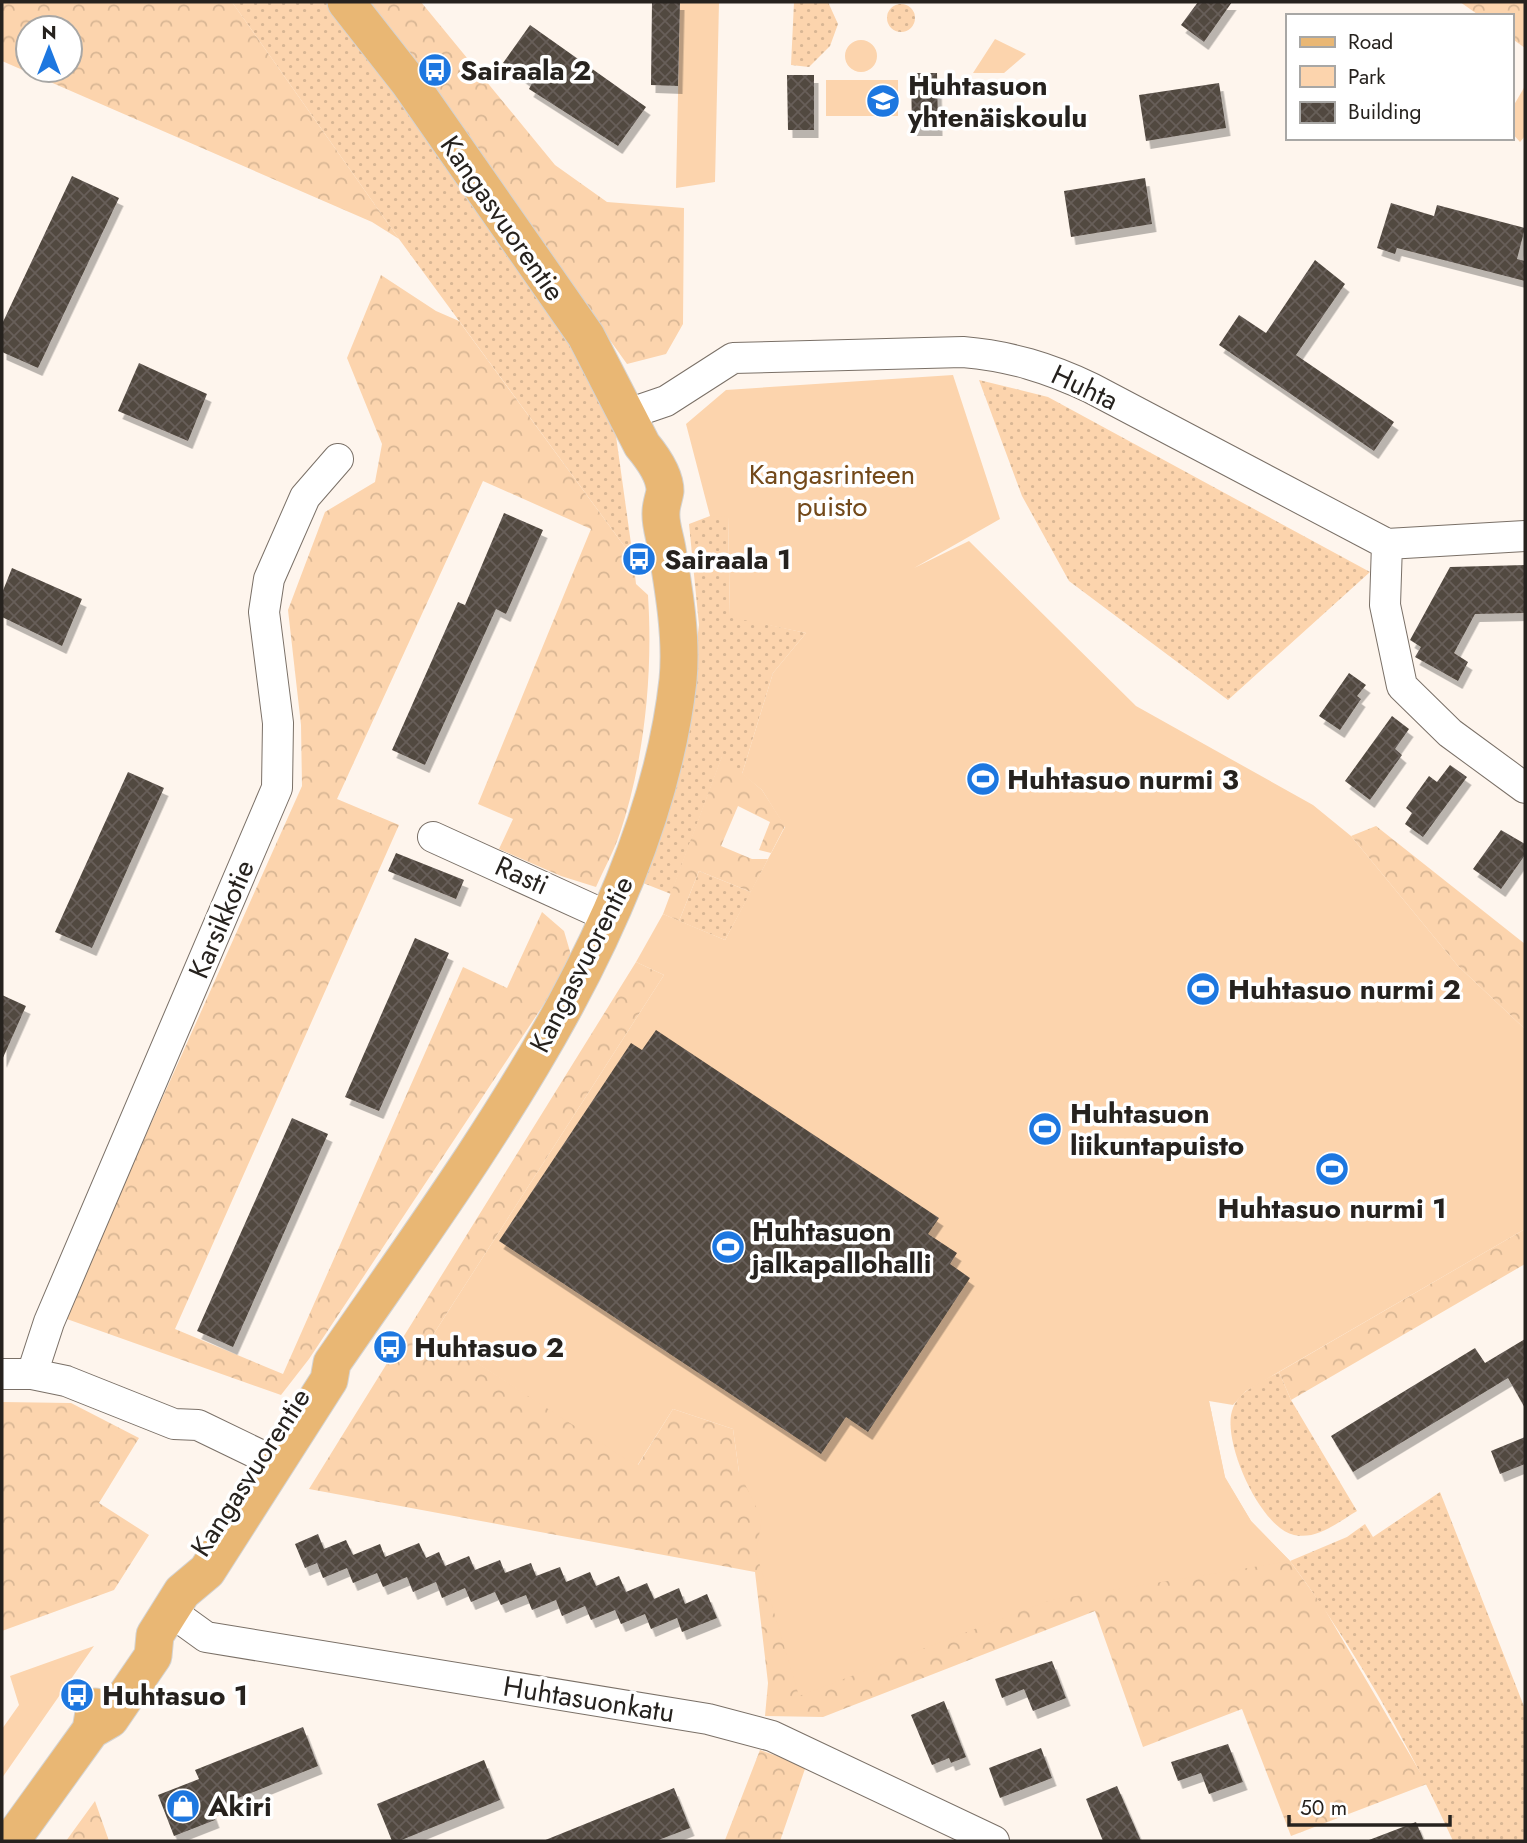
<svg xmlns="http://www.w3.org/2000/svg" width="1527" height="1843" font-family="Jost,sans-serif">
<defs>
<pattern id="grass-dots" width="8" height="8" patternUnits="userSpaceOnUse" patternTransform="scale(1.75)"><rect width="8" height="8" fill="#fcd4ad"/><path d="M2 2h.1M6 6h.1" fill="none" stroke="#d8b694" stroke-width="1.8" stroke-linecap="round"/></pattern>
<pattern id="forest-crowns" width="20" height="18" patternUnits="userSpaceOnUse" patternTransform="scale(1.75)"><rect width="20" height="18" fill="#fcd4ad"/><path d="M2 6a3 3 0 1 1 6 0M12 15a3 3 0 1 1 6 0" fill="none" stroke="#d8b694"/></pattern>
<pattern id="building-cross-hatch" width="8" height="8" patternUnits="userSpaceOnUse" patternTransform="scale(1.75)"><rect width="8" height="8" fill="#514840"/><path d="M0 0l8 8M0 8l8-8" fill="none" stroke="#675f59"/></pattern>
<filter id="shadow"><feDropShadow dx="4.5" dy="8" stdDeviation="0" flood-color="#0004"/></filter>
</defs>
<rect width="100%" height="100%" fill="#fef5ed"/>
<path fill="url(#grass-dots)" d="M232,2h98l82,113 178,258 26,63 17,122 -234,-319z
M794,2h34l10,22 -8,22 -21,21 -18,-2z
M887 18a14 14 0 1 1 28 0a14 14 0 1 1-28 0Z
M979,380l69,17 322,175 -142,128 -159,-119 -47,-85z
M710,516h18l2,100 76,17 -33,40 -31,101 -20,-17 -51,137 -33,-13 45,-130 16,-126 -10,-101z
M699,871l52,21 -26,48 -46,-19z
M1279,1372l12,28 66,111c-19,11 -39,29 -63,24 -34,-7 -74,-97 -61,-127 7,-18 30,-27 46,-36z
M1440,1492l85,217v132h-72c-44,-97 -99,-194 -163,-280l57,-24 18,-13 8,13z"/>
<path fill="url(#forest-crowns)" fill-rule="evenodd" d="M2,2h230l167,237 -27,-17 -370,-161zM70,28v42h-42v-42z
M368,2h53l134,163 52,37 77,6 -1,116 -17,30 -39,10z
M1460,2h65v46l-14,-10v-22h-31z
M381,275l55,36 23,10 174,237 3,26 12,11c5,78 -3,163 -28,238 -6,18 -16,36 -24,54l-35,-11 -62,-27 14,-30 -35,-15 113,-275 -108,-48 -146,318 62,26 -224,504 108,45 180,-407 44,21 35,-76 22,19 7,24 -25,46 -237,358 -28,36 -217,-77 238,-532 -1,-61 -13,-115 37,-98 50,-30 7,-38 -35,-86z
M722,756l40,34 23,36 -14,27 -12,-3 11,-28 -32,-16 -17,40 31,13h16l-17,33 -52,-21 -20,50 -16,-7z
M1376,826l149,118v85l-67,-63 -107,-130z
M636,962l28,13 -231,360 205,130 35,-56 60,20 6,43 470,-71 16,77 26,43 39,40 34,47 103,176 -136,52 -49,-127 -99,38 -48,-136 -272,106 -58,-1 3,-33 -13,-111 -446,-83z
M1525,1229v35l-234,136 -12,-28z
M2,1402l69,1 68,35 -40,65 50,32 -35,55 -112,41z
M760,1750l46,16 -26,75h-58l3,-1z
M95,1801l14,40h-43z"/>
<path fill="#fcd4ad" d="M680,2h39l-4,180 -39,6z
M995,39l31,15 -22,19h-31z
M845 56a16 16 0 1 1 32 0a16 16 0 1 1-32 0Z
M826,80h72v36h-72z
M1525,86v50l-5,6 -9,-10v-22z
M953,375l47,144 -86,49 55,-27 167,165 177,99 38,31 107,130 67,63v200l-279,162 -13,14 -24,-4 16,76 26,44 39,40 -239,39 -252,96 -43,-144 6,-33 -23,-47 -6,-43 -60,-20 -36,57 -204,-131 231,-360 -28,-13 27,-48 62,26 60,-113 -23,-37 -20,-16 31,-101 33,-40 -76,-16 -2,-100 -18,-1 -24,-92 40,-34z
M94,1646l-92,132v-49l17,-24 -9,-29z"/>
<path fill="url(#building-cross-hatch)" filter="url(#shadow)" d="M652,2h28l-2,84 -27,-1z
M1198,2h34l-28,40 -23,-17z
M530,25l116,82 -28,39 -89,-57 3,-6 -29,-20z
M911,73h26l1,55h-26z
M787,75h27v55h-26z
M1219,83l7,45 -80,13 -7,-46z
M72,176l47,22 -81,170 -36,-16v-28z
M1145,178l7,46 -81,13 -7,-46z
M1391,203l43,13 3,-11 88,23 -8,31 8,2v20l-128,-33 -2,6 -18,-6z
M1315,260l30,24 -49,71 98,67 -20,29 -155,-106 20,-30 27,18z
M139,363l68,31 -19,47 -70,-30z
M504,513l39,17 -37,84 -10,-5 -71,156 -33,-15 66,-148 7,3z
M1525,565v48l-50,1 -21,39 14,9 -10,19 -43,-24 6,-10 -11,-7 40,-73z
M12,568l70,31 -20,47 -60,-29v-24z
M1349,673l17,12 -9,11 4,3 -21,31 -21,-14z
M1392,716l17,13 -14,20 7,6 -32,45 -25,-19z
M1450,765l17,12 -44,60 -18,-13 7,-11 -6,-5 23,-32 8,6z
M128,772l36,16 -72,160 -37,-16z
M1501,830l24,14v11l-24,34 -28,-20z
M396,853l68,27 -8,19 -68,-28z
M415,938l34,15 -70,158 -34,-14z
M2,995l24,11 -24,54z
M656,1030l283,188 -11,16 29,19 -7,11 20,14 -102,154 -22,-15 -25,37 -322,-213 132,-198 11,7z
M292,1118l36,16 -95,213 -36,-16z
M1525,1339v69l-17,-30 -155,94 -22,-36 144,-88 10,15z
M1525,1437v27l-25,10 -9,-23z
M318,1534l6,15 22,-9 7,15 27,-11 5,13 34,-14 7,15 13,-6 6,14 24,-10 6,14 25,-10 5,13 26,-10 5,13 24,-9 6,15 24,-10 6,14 23,-10 7,16 21,-9 7,16 25,-11 6,16 22,-10 10,24 -35,14 -5,-14 -26,11 -6,-15 -24,10 -6,-14 -24,10 -6,-14 -23,10 -6,-16 -24,10 -6,-15 -25,10 -6,-13 -24,10 -6,-14 -23,10 -6,-16 -23,10 -6,-15 -24,10 -6,-14 -24,10 -6,-15 -24,10 -6,-15 -12,5 -10,-24z
M1052,1661l14,37 -33,13 -9,-22 -22,9 -7,-19z
M944,1701l22,56 -15,6 -2,-5 -17,7 -21,-50z
M303,1727l15,39 -107,43 4,11 -41,16 -16,-41 41,-16 -4,-9z
M1228,1744l15,38 -34,12 -8,-21 -23,8 -7,-19z
M1041,1748l11,30 -52,20 -11,-30z
M484,1760l16,40 -101,41h-7l-15,-37z
M1117,1786l24,55h-38l-17,-42z
M674,1788l16,40 -34,13h-113z
M1416,1822l8,19h-54l-1,-1z"/>
<g fill="none" stroke-linecap="round" stroke-linejoin="round">
<g stroke="#7a7067" stroke-width="32">
<path id="minor" d="M628,414l38,-13 67,-43 230,-6c47,4 86,16 128,36l296,156 138,-8
M1387,544l-2,61 17,81 48,47 75,55
M433,837l176,80
M2,1374h30l34,7 108,43 24,1 60,29 12,20
M32,1374l17,-52 228,-534 1,-65 -14,-111 5,-33 36,-82 33,-38
M170,1611l36,26 502,82 64,17 222,105"/>
</g>
<g stroke="#d4d3d2" stroke-width="39">
<path id="major" d="M91,1730l19,-11 43,-63 2,-21 15,-24 12,-19 25,-21 122,-191 3,-17c137,-199 319,-437 346,-683 4,-42 -4,-89 -11,-131 -2,-12 -7,-25 -6,-37 0,-7 3,-14 4,-21 0,-16 -13,-34 -23,-46l-56,-109 -178,-255 -62,-79
M11,1841l80,-111 4,-23"/>
</g>
<use href="#minor" stroke="#fff" stroke-width="30"/>
<use href="#major" stroke="#e9b774" stroke-width="37"/>
</g>
<defs>
<g id="bus-disc" transform="scale(1.75)"><circle r="9.5" fill="#1d77e0" stroke="#fff"/><path d="M-5-6H5V4H4V6H2V4H-2V6H-4V4H-5ZM-3.5-4V0h7V-4ZM-3.5 1.2v1.5H-2V1.2ZM2 1.2v1.5H3.5V1.2Z" fill="#fff"/></g>
<g id="school-disc" transform="scale(1.75)"><circle r="9.5" fill="#1d77e0" stroke="#fff"/><path d="M0-5L7-2L0 1L-7-2ZM-4 1L0 2.5L4 1V4Q0 6-4 4Z" fill="#fff"/></g>
<g id="stadium-disc" transform="scale(1.75)"><circle r="9.5" fill="#1d77e0" stroke="#fff"/><path d="M0-5a6.5 5 0 1 0 0 10a6.5 5 0 1 0 0-10ZM-3.5-1.8h7v3.6h-7Z" fill="#fff"/></g>
<g id="shop-disc" transform="scale(1.75)"><circle r="9.5" fill="#1d77e0" stroke="#fff"/><path d="M-5-2.5h2.3a2.7 3.5 0 0 1 5.4 0H5L5.5 6h-11ZM-1.5-2.5h3a1.5 2.3 0 0 0-3 0Z" fill="#fff"/></g>
</defs>
<g fill-rule="evenodd">
<use href="#bus-disc" x="435" y="70"/>
<use href="#school-disc" x="883" y="101"/>
<use href="#bus-disc" x="639" y="559"/>
<use href="#stadium-disc" x="983" y="779"/>
<use href="#stadium-disc" x="1203" y="989"/>
<use href="#stadium-disc" x="1045" y="1129"/>
<use href="#stadium-disc" x="1332" y="1169"/>
<use href="#stadium-disc" x="728" y="1247"/>
<use href="#bus-disc" x="390" y="1347"/>
<use href="#bus-disc" x="77" y="1695"/>
<use href="#shop-disc" x="183" y="1806"/>
</g>
<g text-anchor="middle" stroke-width="7" stroke-linejoin="round" paint-order="stroke">
<g font-size="28" font-weight="bold" fill="#26221e" stroke="#fff" text-anchor="start">
<text x="460" y="80">Sairaala 2</text>
<text x="908" y="95">Huhtasuon<tspan x="908" dy="32">yhtenäiskoulu</tspan></text>
<text x="664" y="569">Sairaala 1</text>
<text x="1007" y="789">Huhtasuo nurmi 3</text>
<text x="1228" y="999">Huhtasuo nurmi 2</text>
<text x="1070" y="1123">Huhtasuon<tspan x="1070" dy="32">liikuntapuisto</tspan></text>
<text x="1332" y="1218" text-anchor="middle">Huhtasuo nurmi 1</text>
<text x="752" y="1241">Huhtasuon<tspan x="752" dy="32">jalkapallohalli</tspan></text>
<text x="414" y="1357">Huhtasuo 2</text>
<text x="102" y="1705">Huhtasuo 1</text>
<text x="208" y="1816">Akiri</text>
</g>
<g font-size="28" fill="#26221e" stroke="#fff">
<text transform="translate(503 218) rotate(55)" y="10">Kangasvuorentie</text>
<text transform="translate(1085 387) rotate(25)" y="10">Huhta</text>
<text transform="translate(522 875) rotate(24)" y="10">Rasti</text>
<text transform="translate(221 919) rotate(-67)" y="10">Karsikkotie</text>
<text transform="translate(581 964) rotate(-63)" y="10">Kangasvuorentie</text>
<text transform="translate(250 1472) rotate(-57)" y="10">Kangasvuorentie</text>
<text transform="translate(589 1699) rotate(9)" y="10">Huhtasuonkatu</text>
</g>
<g font-size="28" fill="#73491a" stroke="#fff">
<text x="832" y="484">Kangasrinteen<tspan x="832" dy="32">puisto</tspan></text>
</g>
</g>
<rect width="1527" height="1843" fill="none" stroke="#26221e" stroke-width="7"/>
<rect x="1286" y="14" width="228" height="126" fill="#ffffff" stroke="#a8a7a5" stroke-width="2"/>
<rect x="1300" y="37" width="35" height="10" fill="#e9b774" stroke="#a8a7a5" stroke-width="2"/>
<text x="1348" y="49" font-size="21" fill="#26221e">Road</text>
<rect x="1300" y="66" width="35" height="21" fill="#fcd4ad" stroke="#a8a7a5" stroke-width="2"/>
<text x="1348" y="84" font-size="21" fill="#26221e">Park</text>
<rect x="1300" y="102" width="35" height="21" fill="url(#building-cross-hatch)" stroke="#a8a7a5" stroke-width="2"/>
<text x="1348" y="119" font-size="21" fill="#26221e">Building</text>
<g transform="translate(49 49)"><circle r="33" fill="#ffffff" stroke="#a8a7a5" stroke-width="2"/>
<path d="M0-5L12 26L0 18L-12 26Z" fill="#1d77e0"/>
<text y="-10" font-size="19" font-weight="bold" text-anchor="middle" fill="#26221e">N</text>
</g>
<path d="M1289 1815v10h161v-10" fill="none" stroke="#26221e" stroke-width="3.5"/>
<text x="1300" y="1815" font-size="21" fill="#26221e" stroke="#ffffff" stroke-width="5" paint-order="stroke">50 m</text>
</svg>
